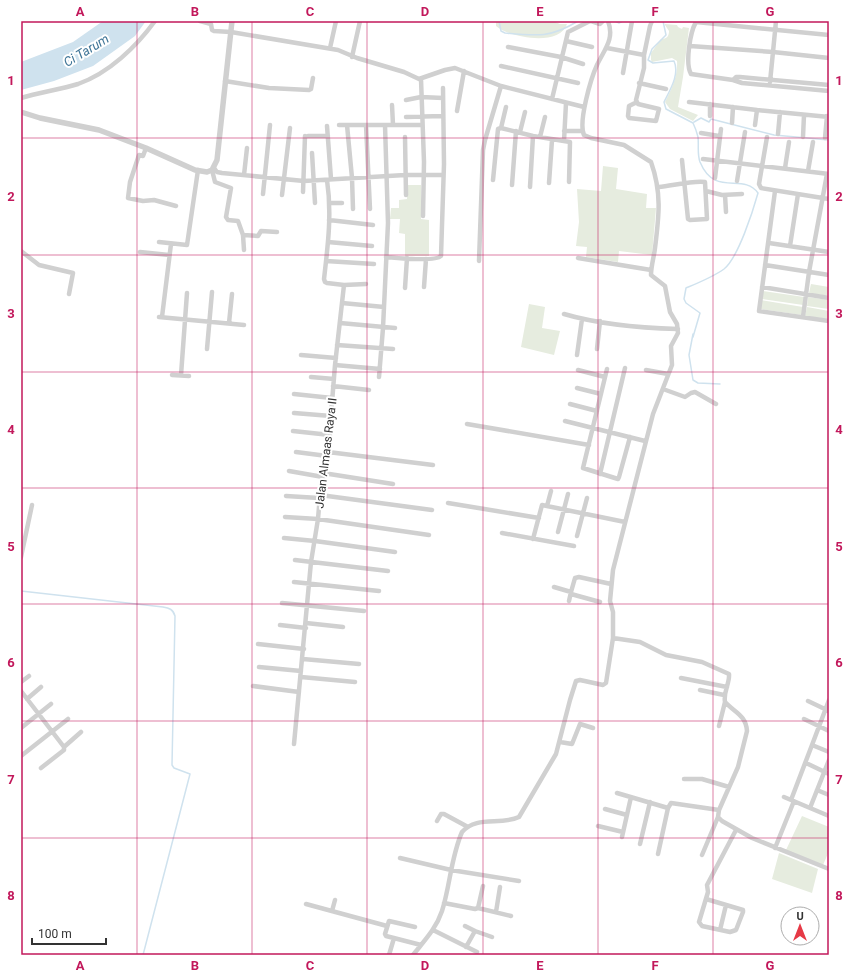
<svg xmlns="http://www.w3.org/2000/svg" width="850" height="976" font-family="Roboto,sans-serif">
<rect width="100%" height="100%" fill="#fff"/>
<path fill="#e6ecdf" d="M496,21h57l7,3h7c-7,23 -57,14 -71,2z
M665,24l12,1 1,2 4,2 1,-2 6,1 -6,49 -5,30 20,8 -5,6 -23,-12 -5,-7c7,-14 13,-26 12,-41l-5,-3 -20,4 -1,-2v-7l10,-14c6,0 8,-3 8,-8l-4,-6z
M603,166l15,2 -2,21 31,5 -1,14h10l-4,47 -33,-4 -1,11 -32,-5 1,-10 -11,-1 3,-24 -2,-33 24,2z
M407,185h14v34l8,1v36h-24v-22l-6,-1 1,-14h-10l1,-11h8v-8l8,-1z
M811,284l18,3v9l-20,-3z
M763,291l41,6 -1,8 -41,-6z
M808,297l21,3v9l-22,-3z
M761,300l42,7 -1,8 -42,-6z
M529,304l16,3 -3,21 18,3 -6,24 -33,-8z
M807,307l22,4v8l-24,-3z
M802,816l27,11v24l-6,14 -37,-15z
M779,853l39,16 -6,24 -40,-14z"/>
<path fill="#cfe2ee" d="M103,21h43l-11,15 -42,30 -39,15 -33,9v-28l52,-20z"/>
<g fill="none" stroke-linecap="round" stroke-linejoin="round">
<path stroke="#cfe2ee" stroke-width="1.5" d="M499,21l2,10 4,2c31,3 46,5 73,-12
M615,21l4,2 4,-2
M663,21l3,14 -14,14 -4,11 5,3 21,-2c6,13 -4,29 -10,41l2,7 27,14c2,4 4,10 5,14 1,9 -1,17 2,25 15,36 43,10 58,31 -5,18 -20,65 -34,76 -11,8 -26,14 -38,19l-2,11 2,4 14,10 -7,24v-3l-4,21 4,25 5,3 22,1
M694,122l7,-4 8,4 2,-3 63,16 55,5
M21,591l142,16c6,1 10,2 12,9l-3,149 2,3 16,6 -47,181"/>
<path stroke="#d0d0d0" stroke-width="4.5" d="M200,21l11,3 1,6 2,1 17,1 107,18 19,8 47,14 15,7 26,-9 10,-2 46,18 83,21
M591,21l9,3 3,-3
M566,41l26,6
M690,46l83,6 3,-31
M508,47l53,10 22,7
M330,48l6,-27
M607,48l37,7 6,-29 2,-5
M352,57l8,-36
M501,66l77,17
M623,73l9,-52
M421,79l3,83 -1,54
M733,80l-42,-6c-6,-10 -1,-42 5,-52l133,13
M225,81l44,7 40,2 2,-1 2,-11
M770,82l3,-30 56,6
M639,83l27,6
M829,85l-89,-8h-4l-3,3 9,3 87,8
M21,98c19,-6 38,-8 57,-14 31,-11 58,-37 77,-63
M552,99l16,-67 22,-11
M406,100l15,-3 22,1
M637,102l-8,4 -1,10 1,2 27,3 3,-12 -21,-5 -2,-4 8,-32v-13
M689,102l68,8 72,7
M392,105l1,20
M457,111l7,-40
M710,116v-12
M406,117l36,-1
M732,123l1,-16
M339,125h8l5,53 1,31
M347,125h19l4,84
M366,125h19l3,98 -5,105 -4,49
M385,125h37
M755,125l2,-15
M327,126l4,53
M501,128l32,8 37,6 -1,40
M564,131h18
M520,132l5,-20
M701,133l18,3
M778,134l2,-22
M308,136h20
M405,137l1,58
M540,137l5,-20
M767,137l-8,47 2,4 68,11
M803,137l1,-22
M825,138l2,-22
M564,141l2,-38
M146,148l-3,8 -4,-1 -9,27 -2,16 15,3 11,-1 22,6
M312,153l3,50
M703,159l126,15
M214,168l3,4 5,1 82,8 101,-6h38
M785,168l4,-26
M212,170l3,12 16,6 -5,29 2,3 10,1 5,14 1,15
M808,171l5,-29
M244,175l3,-27
M715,178l6,-49
M493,180l5,-51 3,-1 5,-21
M737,181l8,-49
M549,183l3,-43
M512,185l4,-54
M530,187l3,-51
M659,187c12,-1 35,-7 46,-5l2,37 -17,1 -2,-1 -6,-59
M706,191l16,4 20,-1
M775,191l-16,120 70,10
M303,192l2,-56
M263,194l7,-69
M282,195l8,-67
M725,195l1,17
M330,203h12
M329,220l44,5
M243,235l15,1 3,-5 16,1
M159,242l28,3 11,-75
M328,242l44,4
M769,243l60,9
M790,246l8,-52
M21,251l18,14 34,8 -4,21
M140,252l29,3
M386,257c11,1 49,5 55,-1l3,-92 -1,-76
M578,258l73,12
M326,261l48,3
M479,261l4,-111 2,-10 16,-54
M765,265l64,10
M344,285l22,-1
M424,287l2,-28
M762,287l67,11
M405,288l2,-30
M342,303l42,4
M564,314c34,10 79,14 114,15
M159,317l85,8
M162,317l9,-73
M803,317l6,-45 18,-98
M229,323l3,-29
M340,323l55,5
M337,345l56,4
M207,349l5,-57
M597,349l3,-28
M301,355l35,3
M577,355l5,-36
M335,365l45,4
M607,369l-24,99 35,11 1,-2 11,-40
M578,370l27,7
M646,370l22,4
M172,375l17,1
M181,375l6,-82
M311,377l23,2
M333,386l36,4
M577,388l24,6
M663,389l22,8 6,-4 4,-1 21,12
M294,394l38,4
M570,404l27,7
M294,413l37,3
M565,421l80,20
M467,424l122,21
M293,431l37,4
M296,452l31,4
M328,452l105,13
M289,471l34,6
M323,473l70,11
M600,474l25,-106
M320,495l112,15
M286,496l33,2
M448,503l91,15
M547,506l4,-15
M285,517l33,2 111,16
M558,532l10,-38
M502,533l72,13
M577,536l10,-38
M284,538l31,3 80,11
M533,539l9,-34 83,17
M21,557l11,-52
M295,560l93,11
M294,582l85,9
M554,587l17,5 4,-14 4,-1 32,7
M571,594l29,8
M569,601l2,-9
M282,603l82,8
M306,623l37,4
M280,625l26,3
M613,638l27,4 26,13 36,7 27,12c1,9 -6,18 -4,28 9,10 21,13 22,29l-9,36 -19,43 -1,7 4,4 30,17 77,31
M258,644l46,5
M303,659l56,5
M259,667l42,4
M301,677l54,5
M681,678l46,9
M21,682l8,-6
M253,686l46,6
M700,690l24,5
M21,691l43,56v3l-23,18
M27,699l14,-12
M808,701l21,10
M804,719l25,12
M719,726l6,-24
M21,728l30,-24
M560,742l12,2 8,-20 13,4
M294,744l17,-182 7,-43 2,-24 8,-43 7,-87 9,-80 -17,-2 -2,-1 -1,-3c4,-34 8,-66 3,-99
M812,745l17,-45
M64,747l17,-15
M21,756l47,-37
M806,763l23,11
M684,779h18l27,8
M817,790l12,5
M617,793l51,15
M784,797l45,19
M791,800l21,-55 17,7
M810,808l19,-48
M605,809l22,6
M437,821l4,-7h3l24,13
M598,826l25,6
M622,837l9,-40
M640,844l10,-42
M775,848l19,-47
M658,854l10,-46 3,-5 48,7
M702,855l16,-38
M400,858l51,12 68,11
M706,899l37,11v2l-7,18 -6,2 -28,-6 -3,-4 9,-30 -1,-7 29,-55
M444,903l31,6 3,-1 5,-22
M306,904l81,22
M478,908l33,8
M332,911l3,-11
M496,912l4,-25
M465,926l10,5
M415,927l-26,-6 -4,13 1,2 35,9
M433,930l44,22
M720,930l6,-25
M466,947l9,-16 17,6
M389,955l5,-17
M413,955c11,-14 23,-26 29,-44 8,-25 9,-54 20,-79 15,-17 38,-6 57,-15l37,-63 14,-54 6,-19 4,-1 23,5 3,-2 7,-45v-26l-3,-11 3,-31 40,-156 19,-49 -1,-19 7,-13 -1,-9 -7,-12 -5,-26 -14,-11c0,-9 3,-18 4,-27 4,-32 7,-55 -4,-86l-27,-17 -33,-7 -7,-3c-6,-13 7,-57 13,-70 7,-15 18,-26 11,-44"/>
<path stroke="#d0d0d0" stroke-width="5.5" d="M21,112l19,6 59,12 47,18 49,22 12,2 5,-2 5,-10 15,-139"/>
</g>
<path fill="none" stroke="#c2185b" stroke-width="1" stroke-opacity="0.55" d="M137,21v934M252,21v934M367,21v934M483,21v934M598,21v934M713,21v934M21,138h808M21,255h808M21,372h808M21,488h808M21,604h808M21,721h808M21,838h808"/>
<g text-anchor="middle" stroke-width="4" stroke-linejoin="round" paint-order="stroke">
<g font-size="12" fill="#333" stroke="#fff">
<text transform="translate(326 453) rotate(-83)" y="4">Jalan Almaas Raya II</text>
</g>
<g font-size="13" font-style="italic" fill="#3f7597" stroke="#fff">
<text transform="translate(86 50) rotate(-31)" y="5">Ci Tarum</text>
</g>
</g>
<rect width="850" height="976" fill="none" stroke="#ffffff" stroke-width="44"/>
<g transform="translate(800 926)"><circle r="19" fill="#ffffff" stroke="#adadad"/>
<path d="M0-3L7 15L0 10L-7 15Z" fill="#e63946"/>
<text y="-6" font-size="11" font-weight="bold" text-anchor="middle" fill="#333333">U</text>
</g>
<path d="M32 938v6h74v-6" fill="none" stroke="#333333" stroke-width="2"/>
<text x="38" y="938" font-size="12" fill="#333333" stroke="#ffffff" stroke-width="3" paint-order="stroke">100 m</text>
<rect x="22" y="22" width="806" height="932" fill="none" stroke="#c2185b" stroke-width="1.5"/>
<g font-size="13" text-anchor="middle" font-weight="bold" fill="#c2185b">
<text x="80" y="16">A</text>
<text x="195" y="16">B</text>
<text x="310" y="16">C</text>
<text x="425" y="16">D</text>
<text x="540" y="16">E</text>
<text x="655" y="16">F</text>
<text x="770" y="16">G</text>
<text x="11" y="85">1</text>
<text x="839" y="85">1</text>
<text x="11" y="201">2</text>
<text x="839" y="201">2</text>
<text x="11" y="318">3</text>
<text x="839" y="318">3</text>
<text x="11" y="434">4</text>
<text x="839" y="434">4</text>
<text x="11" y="551">5</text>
<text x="839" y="551">5</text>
<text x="11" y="667">6</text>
<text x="839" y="667">6</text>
<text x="11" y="784">7</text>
<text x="839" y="784">7</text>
<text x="11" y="900">8</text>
<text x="839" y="900">8</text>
<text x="80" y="970">A</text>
<text x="195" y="970">B</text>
<text x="310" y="970">C</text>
<text x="425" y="970">D</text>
<text x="540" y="970">E</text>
<text x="655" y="970">F</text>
<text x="770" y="970">G</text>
</g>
</svg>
